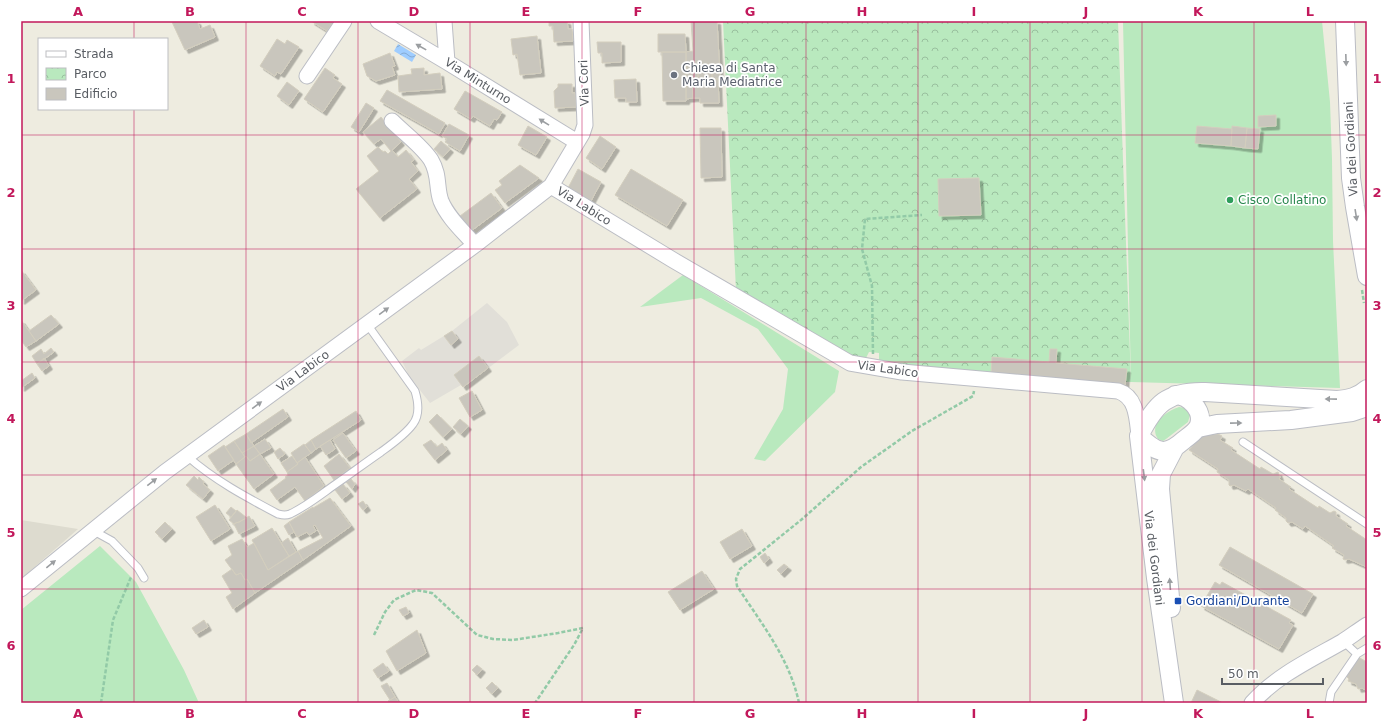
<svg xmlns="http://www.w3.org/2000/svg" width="1388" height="724" font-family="'DejaVu Sans',sans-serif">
<defs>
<pattern id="park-crowns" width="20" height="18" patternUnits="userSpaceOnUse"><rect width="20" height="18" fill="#b9e9be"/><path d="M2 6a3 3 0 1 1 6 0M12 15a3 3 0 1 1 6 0" fill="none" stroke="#99c09e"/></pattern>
<pattern id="water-waves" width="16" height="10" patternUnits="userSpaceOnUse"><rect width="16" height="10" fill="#9fcdff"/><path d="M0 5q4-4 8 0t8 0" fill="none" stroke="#85aad2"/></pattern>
<filter id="shadow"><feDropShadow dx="3.5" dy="3.5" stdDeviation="0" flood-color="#0004"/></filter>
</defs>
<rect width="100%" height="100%" fill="#eeece0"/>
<path fill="#e1dfd8" d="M487,303l20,19 12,23 -56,42 -2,-2 -31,18 -21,-27 -7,-15 17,-13 2,2 31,-19z"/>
<path fill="#dddbcf" d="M21,520l57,9 -57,50z"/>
<path fill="#b9e9be" d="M1123,21h199l8,81 2,57 1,82 7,147 -209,-6z
M683,275l156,96 -4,21 -70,69 -11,-2 29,-50 5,-40 -30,-40 -57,-31 -61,9z
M1179,407l6,1 5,7 -2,7 -22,17 -3,2 -5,-2c-10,-14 8,-28 21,-32z
M100,546l36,36 48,88 15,33h-178v-93z"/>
<path fill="url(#park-crowns)" d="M723,21h395l13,361 -146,-9 -106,-10v-10l-10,-1 -4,8 -18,-4 -111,-66z"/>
<path fill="url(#water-waves)" d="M398,44l18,11 -4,7 -18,-11z"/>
<path fill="#c9c6bd" stroke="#d3cebe" filter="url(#shadow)" d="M174,21h23l3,8 10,-4 5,12 -30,13 -13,-28z
M311,21h23l-7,10z
M549,21h18l1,8h4l1,12 -19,1 -1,-16h-4z
M691,21h26l3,56 -2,2h-6v-15l-14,1v14h-6l1,19 -7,1v-47l7,-1z
M658,34h27l1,18h-28z
M537,36l4,37 -21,2 -3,-21 -4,1 -2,-16z
M277,39l8,5 2,-4 12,7 -18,27 -4,-2 -2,4 -15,-10z
M597,42h24v20l-19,1v-10h-4z
M662,52h24v49h-23z
M390,53l5,13 -3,1 3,8 -19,6 -9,-5 -4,-12z
M712,64v15h6l1,24h-19v-5h-7l-1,-19h6v-14z
M325,68l10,7 -2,3 9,6 -19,28 -19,-13z
M424,68v7l16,-2 2,16 -43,3 -1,-16 14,-2 -1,-5z
M636,79l1,23h-11v-4h-11l-1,-18z
M287,82l12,9 -10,14 -12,-9z
M558,84h14v9h3l1,14 -21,1 -1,-17 4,-4z
M387,90l58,33 -6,11 -59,-33z
M465,91l37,21 -5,8 -3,-1 -4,7 -17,-10 -2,3 -17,-10z
M366,103l8,5 -15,24 -8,-5z
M1276,115v11l-18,1v-11z
M381,117l20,25 -9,8 6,7 8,-7 8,10 -3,2 7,9 -9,8 8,10 -37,29 -24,-29 23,-18 -12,-15 11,-9 5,5 2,-1 3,3 3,-3 -10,-12 -7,5 -11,-12z
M449,124l20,11 -9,16 -15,-9 2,-3 -5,-3z
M528,126l19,11 -11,18 -18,-10z
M1197,126l35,3 -1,17 -36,-3z
M1232,126l15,2 -2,20 -14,-2z
M700,128h21l1,49 -21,1z
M1247,128l13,1 -2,20 -13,-1z
M600,136l16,11 -14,22 -16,-11z
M441,141l9,8 -7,8 -9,-8z
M520,165l19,13 -34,25 -10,-13 7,-5 -3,-4z
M578,169l23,13 -10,19 -23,-13z
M631,169l52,31 -16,26 -52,-31z
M979,178l2,37 -42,1 -1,-37z
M491,193l11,15 -31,23 -11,-15z
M21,270l15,20 -15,11z
M51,315l8,9 -23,17 -7,-10z
M21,320l15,21 -10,6 -5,-7z
M452,331l6,8 -7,6 -7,-9z
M51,348l3,4 -17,12 -5,-8 9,-7 3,5z
M1050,349h7l-1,14 71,6 -2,16 -134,-11 1,-17 57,5z
M479,356l9,12 -25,19 -9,-12z
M44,358l5,8 -7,5 -5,-7z
M32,373l3,5 -14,10v-7z
M472,391l10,19 -12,7 -11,-19z
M283,409l5,8 -37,26 -5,-9z
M356,411l5,9 -45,29 -5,-9z
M437,414l15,15 -9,8 -14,-15z
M460,419l8,7 -7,8 -8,-7z
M343,433l13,18 -10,7 -13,-18z
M246,434l8,12 -12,7 -8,-12z
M1218,434l4,2 -2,4 13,8 -2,2 29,19 1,-2 12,7 5,-2 2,5 -1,2 12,8 -2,2 29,19 1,-2 11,7 4,-2 2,1v4l12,8 -2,2 21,14v27l-18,-8 -4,1 -2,-1 1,-4 -12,-7 2,-2 -29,-20 -2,3 -11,-7 -4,1 -2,-2v-3l-11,-8 1,-2 -28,-19 -2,2 -12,-6 -4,1 -1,-1v-5l-12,-8 1,-3 -29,-19 13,-15z
M265,439l6,9 -11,6 -6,-8z
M311,440l5,9 -5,4 -6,-8z
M330,440l5,9 -9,6 -6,-9z
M431,440l6,7 5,-4 5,7 -12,10 -12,-15z
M234,441l11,16 -9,7 -11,-17z
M304,444l7,9 -14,10 -6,-10z
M224,445l10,15 -16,11 -10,-15z
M254,446l6,8 -10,7 -4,-5 -1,1 -3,-4z
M280,448l5,6 -7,5 -4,-7z
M260,454l14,20 -20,15 -18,-25 10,-8 4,5z
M339,454l11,14 -16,12 -10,-14z
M292,456l6,8 -11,8 -6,-9z
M305,457l19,29 -19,15 -10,-14 -18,13 -7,-10 16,-12 -1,-1 3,-2 -1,-3 11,-8 -1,-1z
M194,476l4,4 1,-3 5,5 -1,2 7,6 -7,9 -17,-14z
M351,479l4,5 -3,5 -6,-7z
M343,484l7,9 -8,6 -7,-9z
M330,498l21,28 -48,34 -5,-9 25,-13 -8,-13 -2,1 3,5 -7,4 -2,-3 -10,5 -8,-15 24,-15v1z
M363,501l4,6 -4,3 -5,-6z
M215,505l15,24 -19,12 -15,-24z
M231,507l5,4 -5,6 -5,-4z
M237,510l10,8 -13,6 -5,-4z
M249,516l6,10 -16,8 -5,-10 3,-2 1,1z
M165,522l7,7 -10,10 -7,-7z
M289,522l5,10 -5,3 -5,-9z
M272,528l17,28 -21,14 -16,-30z
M742,529l10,17 -22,13 -10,-17z
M288,538l8,14 -7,4 -8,-13z
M242,539l5,8 7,-4 14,27 30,-19 5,9 -48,33 -8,-14 -2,1 -4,-7 -5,2 -11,-15 7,-5 -4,-9z
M1230,547l83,47 -11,19 -83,-48z
M765,553l4,6 -5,4 -4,-6z
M784,564l4,3 -7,7 -4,-4z
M232,569l4,6 5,-2 4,7 2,-1 8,14 -22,16 -7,-12 6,-4 -10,-17z
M702,571l12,18 -34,21 -12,-18z
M1215,582l5,3 2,-3 69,38 -2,3 4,2 -14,24 -78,-43z
M406,607l3,6 -6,3 -4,-6z
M204,620l4,7 -12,7 -4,-6z
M417,630l9,23 -29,18 -11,-20z
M1358,657l9,5v29l-5,-3 -4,1 -2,-5 -8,-3 1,-2 -3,-3z
M383,663l6,8 -11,7 -5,-8z
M477,665l5,4 -5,6 -5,-5z
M492,682l6,6 -6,6 -6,-6z
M387,683l8,14 -5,3 -9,-14z
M1197,690l26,13h-32z
M395,697l4,6h-9l-2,-2z"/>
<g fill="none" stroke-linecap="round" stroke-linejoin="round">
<g stroke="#bbbdc4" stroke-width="9">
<path id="service" d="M1243,442l124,82
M187,456c27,24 59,41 91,58 4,1 7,2 12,0 15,-7 29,-18 43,-28 16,-11 32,-23 48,-34 11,-8 24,-17 32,-28 7,-9 5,-23 2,-33l-48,-67
M92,530l20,11 26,27 6,10
M1357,654l10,-6
M1329,703l2,-11 26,-38 -14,-13"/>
</g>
<g stroke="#bbbdc4" stroke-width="17">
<path id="minor" d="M378,21l69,41 130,80
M444,21l3,41
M307,76l37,-55
M392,121c12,12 30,25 39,39 9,15 5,28 10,41 7,17 23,31 34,44
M551,186l31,-52 3,-9 -4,-104
M21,589l144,-117 310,-227 76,-59 122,74 177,103 52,9 216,19c19,6 19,28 21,45
M1252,703c24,-27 58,-43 90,-61 8,-5 17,-12 25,-17"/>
</g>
<g stroke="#bbbdc4" stroke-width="20">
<path id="tertiary" d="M1345,21l6,157 4,29 12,69
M1198,428l19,-4 74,-4 61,-8 15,-5
M1139,436l17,142 18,125
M1139,436c16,-32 28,-45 66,-44l132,8c12,-1 21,-3 30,-11
M1139,436c18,17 26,21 45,4 5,-4 13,-9 15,-15 5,-15 -11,-30 -24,-30
M1171,608l-11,-119 1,-15 13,-25"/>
</g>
<path stroke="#92caa7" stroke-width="2.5" stroke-dasharray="4 2" stroke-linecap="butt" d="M1362,290l2,13
M873,354l-1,-68 -10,-37 3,-30 57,-4
M374,635l11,-23 9,-12 22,-10 16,3 45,42 16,4 20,1 45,-7 25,-5 -9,17 -39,58
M101,703l12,-83 18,-43
M799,703c-9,-44 -38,-80 -62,-117l-1,-7 4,-10 61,-49 60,-53 51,-36 61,-35 1,-5"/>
<use href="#service" stroke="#fff" stroke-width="7"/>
<use href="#minor" stroke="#fff" stroke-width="15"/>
<use href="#tertiary" stroke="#fff" stroke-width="18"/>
</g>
<defs><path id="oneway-solid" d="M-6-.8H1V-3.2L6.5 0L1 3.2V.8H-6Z"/></defs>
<g fill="#9b9ea1">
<use href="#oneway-solid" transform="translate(421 47) rotate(-151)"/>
<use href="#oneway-solid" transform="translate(1346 60) rotate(88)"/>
<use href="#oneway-solid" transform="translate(544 122) rotate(-148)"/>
<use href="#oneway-solid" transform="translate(1356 215) rotate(81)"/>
<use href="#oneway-solid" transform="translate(384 311) rotate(-36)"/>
<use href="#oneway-solid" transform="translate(1331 399) rotate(-179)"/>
<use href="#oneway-solid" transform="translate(257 405) rotate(-36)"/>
<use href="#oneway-solid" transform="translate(1236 423) rotate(-1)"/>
<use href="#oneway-solid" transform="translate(1144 475) rotate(83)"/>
<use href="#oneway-solid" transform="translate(152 482) rotate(-38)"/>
<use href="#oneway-solid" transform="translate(51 564) rotate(-39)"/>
<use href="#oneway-solid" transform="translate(1170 584) rotate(-94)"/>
</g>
<path fill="none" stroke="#c2185b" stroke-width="1" stroke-opacity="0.55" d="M134,21v18M246,21v682M358,21v682M470,21v682M582,21v682M694,21v682M806,21v682M918,21v682M1030,21v682M1142,21v682M1254,21v682M134,109v594M21,135h1346M21,249h1346M21,362h1346M21,475h1346M21,589h1346"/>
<circle fill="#6b7280" stroke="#fff" stroke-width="1.5" cx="674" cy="75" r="4"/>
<circle fill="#2e9e5b" stroke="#fff" stroke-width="1.5" cx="1230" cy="200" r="4"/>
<rect fill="#1a4fb4" stroke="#fff" stroke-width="1.5" x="1174" y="597" width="8" height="8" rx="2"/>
<g text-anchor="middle" stroke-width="3.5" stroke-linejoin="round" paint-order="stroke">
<g font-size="12" fill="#5b616d" stroke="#fff" text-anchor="start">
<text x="682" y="72">Chiesa di Santa<tspan x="682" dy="14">Maria Mediatrice</tspan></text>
</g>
<g font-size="12" fill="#595d63" stroke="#fff">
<text transform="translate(478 81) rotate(32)" y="4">Via Minturno</text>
<text transform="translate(584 83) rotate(-92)" y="4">Via Cori</text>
<text transform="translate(1351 149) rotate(-93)" y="4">Via dei Gordiani</text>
<text transform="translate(584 206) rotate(32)" y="4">Via Labico</text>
<text transform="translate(888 369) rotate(8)" y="4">Via Labico</text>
<text transform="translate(303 371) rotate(-36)" y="4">Via Labico</text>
<text transform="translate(1154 558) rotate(83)" y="4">Via dei Gordiani</text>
</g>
<g font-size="12" fill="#27864d" stroke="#fff" text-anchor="start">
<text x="1238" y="204">Cisco Collatino</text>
</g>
<g font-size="12" fill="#164399" stroke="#fff" text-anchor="start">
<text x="1186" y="605">Gordiani/Durante</text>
</g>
</g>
<rect width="1388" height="724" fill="none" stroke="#ffffff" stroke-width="44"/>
<rect x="38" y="38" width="130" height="72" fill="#ffffff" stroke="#bdbec1"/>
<rect x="46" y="51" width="20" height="6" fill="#ffffff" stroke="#bdbec1"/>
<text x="74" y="58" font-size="12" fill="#595d63">Strada</text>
<rect x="46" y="68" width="20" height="12" fill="url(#park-crowns)" stroke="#bdbec1"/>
<text x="74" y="78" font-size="12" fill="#595d63">Parco</text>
<rect x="46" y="88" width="20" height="12" fill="#c9c6bd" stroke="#bdbec1"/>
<text x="74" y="98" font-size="12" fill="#595d63">Edificio</text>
<path d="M1222 678v6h101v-6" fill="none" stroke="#595d63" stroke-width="2"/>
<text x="1228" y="678" font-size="12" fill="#595d63" stroke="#ffffff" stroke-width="3" paint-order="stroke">50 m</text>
<rect x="22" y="22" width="1344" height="680" fill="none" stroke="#c2185b" stroke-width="1.5"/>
<g font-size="13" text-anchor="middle" font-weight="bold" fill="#c2185b">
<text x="78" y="16">A</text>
<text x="190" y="16">B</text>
<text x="302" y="16">C</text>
<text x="414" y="16">D</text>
<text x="526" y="16">E</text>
<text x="638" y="16">F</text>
<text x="750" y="16">G</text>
<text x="862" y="16">H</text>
<text x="974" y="16">I</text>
<text x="1086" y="16">J</text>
<text x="1198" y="16">K</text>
<text x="1310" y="16">L</text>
<text x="11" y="83">1</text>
<text x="1377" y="83">1</text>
<text x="11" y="197">2</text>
<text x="1377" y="197">2</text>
<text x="11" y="310">3</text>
<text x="1377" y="310">3</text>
<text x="11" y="423">4</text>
<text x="1377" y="423">4</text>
<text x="11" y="537">5</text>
<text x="1377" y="537">5</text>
<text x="11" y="650">6</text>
<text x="1377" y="650">6</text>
<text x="78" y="718">A</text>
<text x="190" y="718">B</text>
<text x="302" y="718">C</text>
<text x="414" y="718">D</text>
<text x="526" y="718">E</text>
<text x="638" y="718">F</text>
<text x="750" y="718">G</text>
<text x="862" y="718">H</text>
<text x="974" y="718">I</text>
<text x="1086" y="718">J</text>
<text x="1198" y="718">K</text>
<text x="1310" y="718">L</text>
</g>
</svg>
